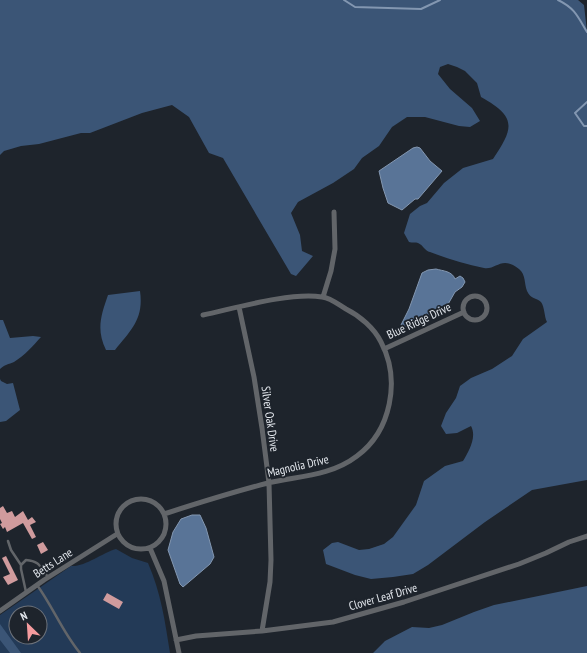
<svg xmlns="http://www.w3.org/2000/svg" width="587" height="653" font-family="'PT Sans Narrow',sans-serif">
<rect width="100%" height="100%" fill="#1e242c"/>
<path fill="#233a57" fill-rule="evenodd" d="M116,549l16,9 16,5c13,30 17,58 22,90h-170v-38l71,-49c14,1 31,-13 45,-17zM16,613h24v24h-24z"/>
<path fill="#3b5576" d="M0,0h578l6,5 3,27v448l-55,10 -47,32 -57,43 -15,9 -20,3 -22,2 -16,-4 -29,-11 -3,-14 9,-7 6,-1 21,8 10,-1 15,-5 9,-7 23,-32 8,-24 21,-15 18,-5c6,-10 14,-24 8,-35l-14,7 -11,1 -5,-8 5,-13 10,-15 4,-12 11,-8 21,-9 20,-13 11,-17 24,-17c-3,-6 -2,-14 -6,-20 -5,-5 -10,-2 -14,-11 -3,-8 -1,-16 -8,-22 -18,-14 -22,1 -35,-1 -18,-4 -36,-9 -54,-16 -5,-1 -7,-7 -12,-9 -2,-1 -6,0 -9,-1l-5,-9 6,-19 10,-8 7,-3 17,-20 19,-15 30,-9c21,-31 24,-42 -12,-62l-4,-14 -12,-12 -8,-4 -9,-3 -8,3 -2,7 12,15 22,19 8,13 -10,6 -11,-1 -34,-9h-18l-15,10 -13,19 -17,12 -8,11 -21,14 -35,19 -7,11 9,22 2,16 11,5 -17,20 -5,-2 -68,-116 -14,-5 -20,-36 -17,-12 -30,8 -52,20h-9l-42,11 -18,2 -17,5 -4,4z
M140,291c4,28 -9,39 -25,59h-9c-10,-20 -5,-35 2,-55z
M0,320h3l7,18 23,-2 8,1c-8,9 -16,18 -27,25 -5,2 -10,3 -14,7z
M0,379l1,2 6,3 6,-1 7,27 -14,11 -6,1z
M587,586v67h-214l12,-12 27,-14 17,1 13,-3 32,-13 20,-7z
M0,624l21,29h-11l-10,-13z"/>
<path fill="#597497" stroke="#8397b1" d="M417,147l3,1 10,13 12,10 -24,28h-3l-13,11 -14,-7 -5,-15 -4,-17 34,-23z
M436,269c7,2 16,2 19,10l5,-3 3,2 2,4 -3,5 -7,5 -8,14 -26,15 -18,6 -2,-2 8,-16 13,-36 6,-3z
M192,515h8l6,13 8,29 -4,7 -27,23 -3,-3 -12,-34 5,-18 8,-13z"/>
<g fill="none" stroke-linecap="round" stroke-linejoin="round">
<path stroke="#8397b1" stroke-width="2" d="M344,0l11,7 66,2 19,-9
M558,0c17,8 20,17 29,32
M587,102l-12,11 9,13h3"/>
</g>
<path fill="#d09b9d" d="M3,506l4,7 5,-2 3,6 8,-6 5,9 4,-3 4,5 -6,3 6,12 -4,2 -9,-16 -16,9 -2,-5 -2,2 -3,-5 2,-1 -2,-4v-11z
M43,542l5,8 -7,4 -4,-9z
M6,556l12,24 -10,5 -5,-8 7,-3 -8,-16z
M107,593l16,9 -4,7 -16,-9z"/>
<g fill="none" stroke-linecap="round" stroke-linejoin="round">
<path stroke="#626569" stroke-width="2.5" d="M8,541l3,9 10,15
M37,585c16,22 26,48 43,68
M26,592l-5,-23v-4l5,-5c14,1 14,7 22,17"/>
<path stroke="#626569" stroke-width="5" d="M463 308a12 12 0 1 1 24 0a12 12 0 1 1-24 0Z
M323,297l8,-26 4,-22 -1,-37
M239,307l15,70 8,51 7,55 2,77 -1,22 -8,49
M384,349l80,-37
M116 524a25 25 0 1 1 50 0a25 25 0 1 1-50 0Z
M164,514c34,-11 69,-22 104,-31 31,-7 63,-7 89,-27 34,-25 44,-76 24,-114 -7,-14 -21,-26 -35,-33 -7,-4 -15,-11 -24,-12 -32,-5 -86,11 -119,18
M150,548l14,33 15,72
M0,611l44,-31 73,-46
M176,640l20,-4 66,-5 71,-9 71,-20 115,-38 27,-11 23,-11 18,-6"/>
</g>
<g text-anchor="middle" stroke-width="4" stroke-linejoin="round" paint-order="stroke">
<g font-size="12" fill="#e4e8ee" stroke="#1e242c">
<text transform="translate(419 321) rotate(-25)" y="4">Blue Ridge Drive</text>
<text transform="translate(270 419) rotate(82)" y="4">Silver Oak Drive</text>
<text transform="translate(298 466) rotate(-13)" y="4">Magnolia Drive</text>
<text transform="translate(53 563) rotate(-33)" y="4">Betts Lane</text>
<text transform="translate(383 597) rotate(-16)" y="4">Clover Leaf Drive</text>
</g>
</g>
<g transform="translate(28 625) rotate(335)"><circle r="19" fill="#1e242c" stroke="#6d727a"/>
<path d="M0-3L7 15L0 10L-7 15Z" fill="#f59b9e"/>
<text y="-6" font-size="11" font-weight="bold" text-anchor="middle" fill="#e4e8ee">N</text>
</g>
</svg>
